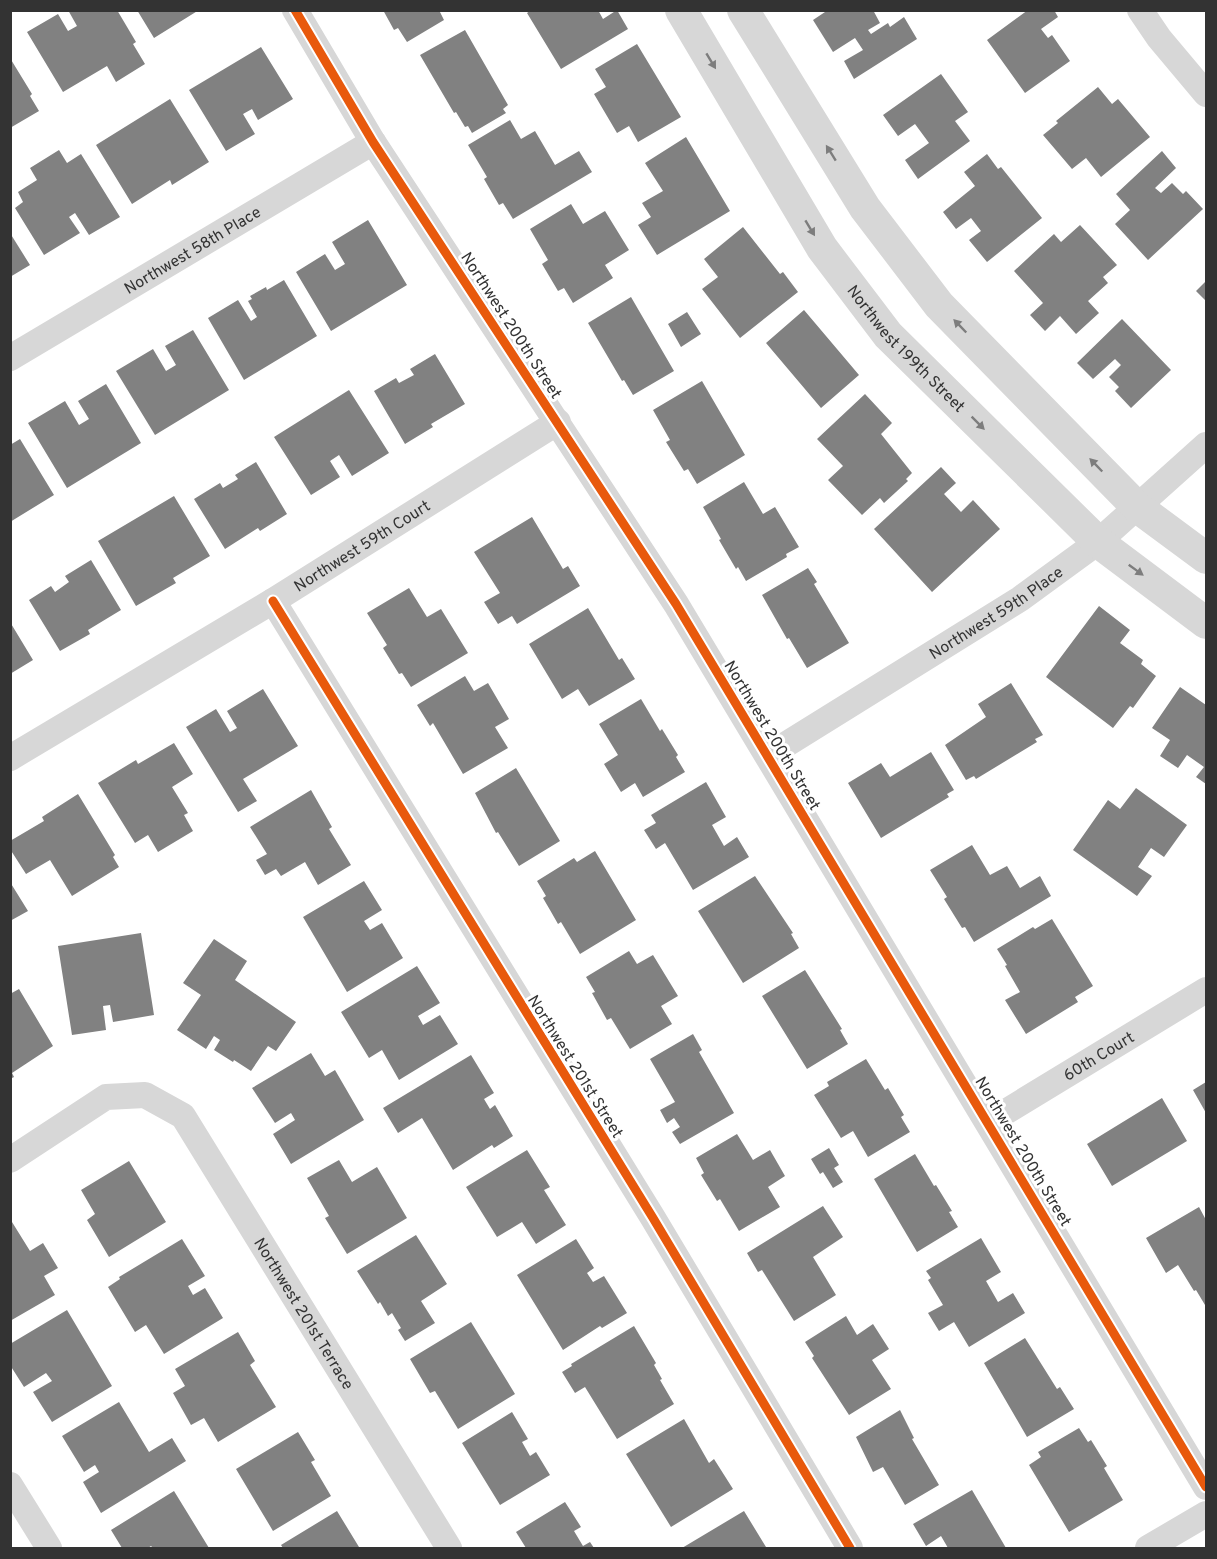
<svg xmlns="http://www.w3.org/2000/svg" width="1217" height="1559" font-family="Overpass,sans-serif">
<rect width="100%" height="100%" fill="#fff"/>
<path fill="#818181" d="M68,10h49l19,32 -3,2 12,20 -29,18 -9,-16 -44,26 -36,-60 31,-18 10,17 9,-5z
M137,10h62l-45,28z
M383,10h56l5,10 -37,22 -9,-14 -4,2z
M531,10h67l5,9 14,-9 11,19 -67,40 -34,-56z
M828,10h45l7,13 -12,7 3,4 17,-11 2,4 14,-10 13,22 -63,40 -10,-18 19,-11 -8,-12 -22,14 -20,-32z
M1028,10h26l4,7 -17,12 7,9 4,-3 18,26 -45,32 -38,-53z
M465,30l43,75 -5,4 3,4 -34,20 -4,-7 -3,1 -9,-15 -2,1 -34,-58z
M637,44l44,73 -43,25 -9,-16 -12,7 -23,-39 12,-7 -11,-18z
M261,47l32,52 -35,21 -6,-11 -9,5 12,20 -29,17 -37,-61z
M10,58l22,36 -2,2 9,15 -29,17z
M941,74l27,38 -13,9 15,20 -52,38 -13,-19 24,-17 -14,-19 -17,12 -15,-21z
M1098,87l14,17 6,-5 32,38 -49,40 -15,-19 -14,11 -29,-34 15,-12 -2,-2z
M170,99l39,63 -37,23 -2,-5 -38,24 -36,-59z
M510,120l11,19 14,-8 20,34 24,-14 13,21 -79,47 -10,-16 -4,2 -15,-26 3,-2 -19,-32z
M686,137l44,74 -73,44 -19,-30 13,-8 -9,-14 21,-12 -18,-28z
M59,150l8,13 14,-9 39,63 -31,18 -14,-22 -6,4 11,16 -36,22 -29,-47 8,-6 -5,-10 19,-12 -7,-12z
M1162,151l14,17 -21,20 6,5 11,-10 11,11 3,-3 17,18 -55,51 -33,-36 15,-14 -14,-16z
M987,154l11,15 3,-2 41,51 -55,44 -18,-22 12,-9 -10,-13 -15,11 -13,-17 32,-26 -11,-14z
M571,204l12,20 22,-13 24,39 -24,15 8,13 -40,25 -9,-15 -6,3 -16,-27 6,-4 -18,-31z
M368,220l39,65 -76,46 -35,-59 29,-18 10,16 10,-6 -13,-22z
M1080,225l37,40 -14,12 5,6 -20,18 11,12 -23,21 -16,-18 -15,15 -15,-16 13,-12 -29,-32 40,-37 7,8z
M743,227l37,47 3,-2 15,20 -58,46 -38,-49 16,-12 -14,-18z
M10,233l20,32 -20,12z
M284,280l33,56 -73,44 -36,-62 30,-18 13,21 6,-4 -9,-16 4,-2 -2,-3 16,-9 1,3z
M1206,281v20l-10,-10z
M631,297l43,74 -41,24 -9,-15 -2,1 -34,-58z
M804,310l55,65 -38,33 -55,-65z
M687,312l14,22 -20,13 -13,-23z
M1122,319l49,51 -40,38 -16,-17 4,-4 -10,-10 12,-12 -6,-6 -22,20 -16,-16z
M193,330l36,60 -74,45 -39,-64 37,-22 13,22 10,-6 -11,-19z
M435,354l30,50 -34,20 2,3 -28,17 -31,-53 22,-13 3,5 15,-8 -4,-6z
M702,381l43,74 -48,29 -9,-15 -4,2 -18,-29 4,-2 -17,-30z
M106,384l35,59 -74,45 -39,-65 37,-22 14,24 10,-6 -11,-18z
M349,390l40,63 -37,23 -13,-21 -9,6 10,16 -29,18 -37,-58z
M865,394l27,29 -11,11 31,39 -6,6 2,2 -24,22 -4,-5 -18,17 -34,-35 15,-14 -26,-27z
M20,439l34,56 -44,27v-77z
M256,462l31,52 -27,17 -2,-3 -33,21 -31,-50 26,-16 3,5 15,-9 -3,-4z
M941,467l15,16 -12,11 17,18 12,-12 27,29 -68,63 -58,-63z
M744,482l19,32 12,-7 24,40 -13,7 1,3 -41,24 -8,-14 -2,2 -17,-29 2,-1 -18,-32z
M174,496l36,60 -37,22 3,5 -40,23 -38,-65z
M532,517l31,52 5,-3 12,20 -63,38 -5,-8 -14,8 -14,-22 16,-9 -26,-41z
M91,560l30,50 -33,20 2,4 -30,17 -31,-51 22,-14 4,6 14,-10 -4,-6z
M808,568l9,14 -3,2 35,59 -42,25 -18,-30 -2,1 -25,-44z
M409,588l18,29 14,-8 27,44 -57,34 -9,-14 -3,1 -16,-26 4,-3 -20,-32z
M1099,606l31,24 -10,13 23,17 -2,4 15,12 -23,32 -3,-2 -17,22 -67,-51z
M588,608l31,52 3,-2 13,21 -46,27 -11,-17 -16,10 -33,-55z
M10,622l23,38 -23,14z
M465,676l9,15 14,-8 21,36 -14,8 13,21 -45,26 -30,-51 -3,3 -13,-21z
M1011,683l32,52 -8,4 2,3 -61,37 -2,-3 -8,4 -21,-35 41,-28 -8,-13z
M1180,687l26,18v79l-10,-7 8,-10 -17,-12 -9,13 -18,-12 10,-16 -18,-12z
M263,689l35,57 -55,33 14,22 -19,11 -52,-85 30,-18 14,23 7,-4 -10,-17z
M641,699l19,32 2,-2 16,26 -2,2 9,15 -42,25 -8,-14 -14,9 -17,-28 14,-9 -19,-31z
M174,743l19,31 -21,13 16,26 -4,2 9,16 -35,21 -10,-17 -13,8 -37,-60 38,-23 2,4z
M931,752l23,38 -7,4 2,3 -68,41 -33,-55 33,-20 9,14z
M516,768l44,73 -41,25 -21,-34 -2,1 -21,-40z
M706,782l20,35 -14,8 12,21 13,-9 12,20 -56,33 -28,-47 -9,6 -12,-19 12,-7 -5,-8z
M1136,788l51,37 -23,32 -13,-9 -13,19 14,9 -15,20 -64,-46 35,-50 12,9z
M311,790l21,37 -3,2 22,36 -33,20 -13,-23 -24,14 -5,-7 -11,6 -9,-15 11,-6 -17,-27z
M78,794l37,61 -2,2 6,10 -47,29 -22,-36 -24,14 -16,-25v-8l34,-20 -2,-4z
M972,845l18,30 17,-9 13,22 20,-12 11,20 -77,46 -9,-15 -3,1 -18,-29 3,-2 -17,-27z
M595,851l41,69 -56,34 -19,-32 -3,2 -8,-14 -7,-12 3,-2 -9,-15 37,-23 3,4z
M755,876l38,57 -2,1 8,14 -56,35 -45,-72z
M364,881l18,29 -18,11 6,9 12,-7 21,35 -56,34 -44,-75z
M10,882l18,29 -18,10z
M1052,919l41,67 -18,11 3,5 -52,32 -21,-34 15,-8 -15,-26 2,-1 -10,-16 36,-22 2,2z
M141,933l13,82 -41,7 -3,-17 -7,1 3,24 -34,5 -14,-89z
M214,939l33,22 -12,19 61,42 -20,29 -8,-5 -17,25 -17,-11 -1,2 -19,-12 6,-10 -6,-4 -8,13 -29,-19 24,-35 -18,-12z
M629,951l8,13 16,-9 25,41 -17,10 11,18 -42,25 -19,-31 -4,2 -15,-27 3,-1 -9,-15z
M417,966l23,37 -22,13 5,9 17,-10 18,29 -59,36 -17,-30 -13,8 -28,-46z
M805,970l37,59 -2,1 8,14 -41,25 -45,-73z
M19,989l34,57 -41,27 2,4 -4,2v-85z
M693,1034l9,16 -3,2 35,61 -54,31 -8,-12 8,-5 -6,-9 -7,5 -7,-13 15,-8 -25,-43z
M311,1053l14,23 10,-6 29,50 -73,44 -18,-30 22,-14 -4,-7 -16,10 -23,-35z
M471,1055l23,38 -10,6 6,10 5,-4 18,31 -19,12 -2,-3 -39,25 -31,-52 -24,15 -15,-25z
M866,1059l19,31 3,-2 16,27 -3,2 9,15 -42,25 -15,-26 -12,7 -27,-43 15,-9 -2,-4z
M1206,1082v31l-13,-23z
M1162,1098l25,43 -75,45 -25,-42z
M737,1134l16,26 17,-10 15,26 -17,11 12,20 -41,24 -19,-32 -3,2 -16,-26 3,-2 -8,-15z
M829,1148l10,17 -5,3 9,14 -10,6 -10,-16 -3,2 -9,-15z
M527,1150l23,37 -6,3 22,35 -30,19 -14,-22 -25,15 -31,-50z
M915,1154l19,32 2,-1 16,26 -3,1 9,15 -41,25 -43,-73z
M339,1160l13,22 25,-15 30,51 -60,36 -22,-36 4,-2 -22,-38z
M129,1161l37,61 -57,35 -22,-37 8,-6 -14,-24z
M823,1206l20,31 -30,20 23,38 -42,26 -32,-51 -4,2 -11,-19z
M1199,1207l7,13v84l-1,1 -9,-15 -2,1 -16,-26 -12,8 -20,-35z
M12,1222l18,29 13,-8 15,25 -14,8 11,19 -45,26v-98z
M416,1235l31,49 -26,17 14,22 -30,18 -7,-11 3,-2 -9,-15 -4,3 -8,-14 -2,2 -21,-33z
M981,1238l20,34 -15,9 12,21 15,-9 12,20 -56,34 -15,-25 -15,9 -11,-18 15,-8 -15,-25 3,-2 -5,-7z
M182,1239l23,37 -17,10 5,9 12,-7 18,30 -59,36 -18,-29 -11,7 -27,-45 12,-8 -1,-2z
M576,1239l18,29 -7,5 6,9 11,-6 23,37 -25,15 -2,-2 -37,24 -46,-75z
M67,1310l45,76 -60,36 -19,-30 19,-11 -6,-8 -22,14 -14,-22v-21z
M846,1316l11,19 16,-11 16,25 -17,11 19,29 -42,26 -37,-57 2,-2 -9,-14z
M471,1322l44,72 -57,35 -23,-38 -5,2 -20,-34z
M634,1326l22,37 -2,2 8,14 -2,1 14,24 -57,35 -32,-52 -10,6 -13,-21 10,-6 -1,-2z
M238,1332l17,29 -5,4 26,42 -58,35 -14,-24 -13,7 -18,-32 12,-7 -10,-17z
M1025,1338l32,51 3,-2 14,22 -47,28 -43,-74z
M119,1402l30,50 23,-14 14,23 -85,52 -18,-31 16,-10 -4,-7 -11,7 -22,-36z
M900,1410l14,28 -2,1 27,46 -34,20 -22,-38 -10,5 -17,-35z
M512,1412l16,27 -6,3 8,14 6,-4 14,23 -50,30 -38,-62z
M684,1419l25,44 5,-4 19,30 -62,38 -45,-73z
M1079,1428l9,14 3,-2 16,26 -3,2 19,32 -54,32 -40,-67 12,-8 -3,-5z
M298,1432l17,28 -4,2 20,34 -58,35 -37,-62z
M972,1490l34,58h-58l-7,-12 -15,10 -13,-22z
M174,1491l35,57h-56l-2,-2 -3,2h-26l-11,-18z
M565,1502l16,25 -7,4 9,15 7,-4 4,6h-68l-10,-16z
M337,1511l22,36 -76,1 -2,-3z
M744,1511l22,36 -84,1z"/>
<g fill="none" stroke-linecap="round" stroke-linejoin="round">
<g stroke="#d7d7d7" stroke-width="26">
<path d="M295,10l78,132 303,462 530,883"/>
<path d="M1140,10l19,28 47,56"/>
<path id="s1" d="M10,358l363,-216"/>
<path d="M273,601l380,617 197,330"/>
<path id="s2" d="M769,755l251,-156 78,-57 108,-97"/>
<path id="s3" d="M10,758l263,-157 285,-179"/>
<path id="s4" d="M989,1122l217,-132"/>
<path id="s5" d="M10,1160l96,-63 39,-2 38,21 266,432"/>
<path d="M10,1485l39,63"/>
<path d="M1148,1548l58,-34"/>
</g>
<g stroke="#d7d7d7" stroke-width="32">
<path id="s6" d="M681,10l141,238 66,87 210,207 108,81"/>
<path d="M743,10l122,198 74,97 198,202 69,51"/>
</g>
<g stroke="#fff" stroke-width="13">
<path id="cycleway" d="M295,10l78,132 303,462 530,883
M273,601l380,617 197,330"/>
</g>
<use href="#cycleway" stroke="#e8590c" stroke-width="9"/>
</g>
<defs><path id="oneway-solid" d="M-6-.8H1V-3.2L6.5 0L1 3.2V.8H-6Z" transform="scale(1.5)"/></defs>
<g fill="#7d7d7d">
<use href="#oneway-solid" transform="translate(711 61) rotate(59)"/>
<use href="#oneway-solid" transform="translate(831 153) rotate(-122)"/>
<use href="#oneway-solid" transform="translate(810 228) rotate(59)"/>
<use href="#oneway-solid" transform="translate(960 326) rotate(-134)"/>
<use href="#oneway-solid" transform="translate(978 423) rotate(45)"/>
<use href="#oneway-solid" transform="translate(1096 465) rotate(-134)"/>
<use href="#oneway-solid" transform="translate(1136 570) rotate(36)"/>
</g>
<g text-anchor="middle" stroke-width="6" stroke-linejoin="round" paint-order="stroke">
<g font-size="16" fill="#333" stroke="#fff">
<text dy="6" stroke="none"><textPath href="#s1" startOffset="212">Northwest 58th Place</textPath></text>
<text transform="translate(512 325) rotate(57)" y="6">Northwest 200th Street</text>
<text dy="6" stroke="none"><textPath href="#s6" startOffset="408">Northwest 199th Street</textPath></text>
<text dy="6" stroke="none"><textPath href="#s3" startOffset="411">Northwest 59th Court</textPath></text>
<text dy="6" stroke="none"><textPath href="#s2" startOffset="268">Northwest 59th Place</textPath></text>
<text transform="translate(773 735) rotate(59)" y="6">Northwest 200th Street</text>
<text dy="6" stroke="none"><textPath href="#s4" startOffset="128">60th Court</textPath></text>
<text transform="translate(576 1066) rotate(58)" y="6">Northwest 201st Street</text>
<text transform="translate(1024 1151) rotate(59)" y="6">Northwest 200th Street</text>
<text dy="6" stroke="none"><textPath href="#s5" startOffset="429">Northwest 201st Terrace</textPath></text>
</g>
</g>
<rect width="1217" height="1559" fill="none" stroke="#333333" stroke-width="24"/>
</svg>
